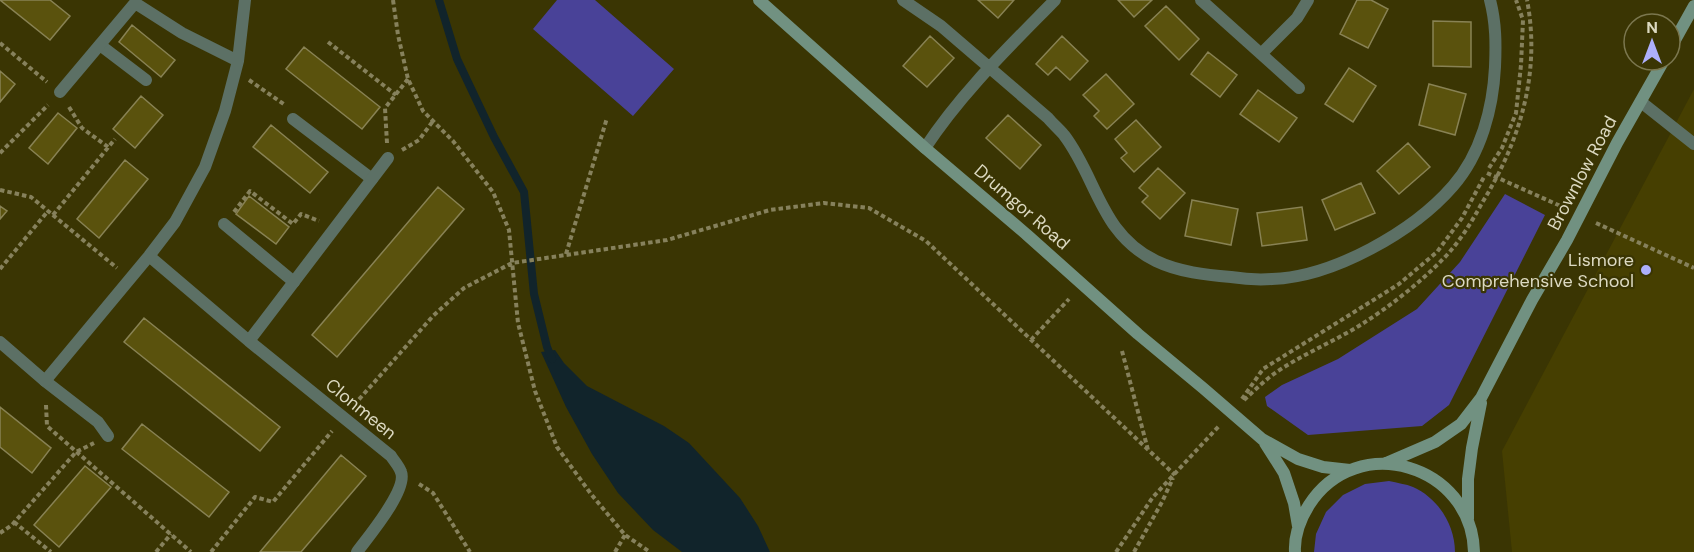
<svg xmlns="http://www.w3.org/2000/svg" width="1694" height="552" font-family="'DM Sans',sans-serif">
<rect width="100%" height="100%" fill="#3a3503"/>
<path fill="#463f01" d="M1694,89v463h-182l-10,-101z"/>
<path fill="#494298" d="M557,0h38l79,69 -41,47 -100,-87z
M1505,194l40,21 -96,190 -27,21 -114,9 -41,-29 -2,-9 17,-12 56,-26 79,-50 43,-47z
M1389,481c8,2 17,3 24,6 25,11 42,38 42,65h-141l2,-18 10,-22 17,-17 22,-11z"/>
<path fill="#11242b" d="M555,350l9,13 23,23 77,40 25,17 51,55 18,28 12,26h-88l-29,-22 -35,-37 -26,-39 -26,-47 -25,-55z"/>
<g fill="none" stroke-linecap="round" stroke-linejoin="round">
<path stroke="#11242b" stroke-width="8" d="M439,0l18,59 37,78 30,55 10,102 13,53 5,12"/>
</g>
<path fill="#5a520d" stroke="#888254" stroke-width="1.5" d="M0,0h50l20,16 -20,24z
M978,0h36l-16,18z
M1118,0h34l-18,17z
M1357,0h14l17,9 -20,39 -28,-14z
M1166,6l33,33 -20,21 -34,-34z
M1433,21l38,1v45l-38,-1z
M132,25l43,35 -14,17 -42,-35z
M930,36l24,22 -27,29 -24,-21z
M1062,36l26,25 -18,19 -14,-13 -8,8 -12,-11z
M304,47l76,60 -18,22 -76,-60z
M1208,52l29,23 -17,22 -29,-23z
M1349,68l27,18 -23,36 -28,-18z
M0,71l15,13 -15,18z
M1106,74l28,30 -27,25 -13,-13 5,-5 -16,-16z
M1429,84l37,10 -11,41 -36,-10z
M1258,90l39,28 -18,24 -39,-28z
M141,96l22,19 -28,33 -22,-19z
M58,113l19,15 -29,36 -19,-16z
M1008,115l33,30 -21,24 -34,-31z
M1136,120l25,27 -27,25 -13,-14 6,-5 -12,-14z
M271,125l57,47 -18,21 -57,-46z
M1408,143l22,24 -31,27 -22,-23z
M125,160l23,19 -49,59 -22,-19z
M1158,168l27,25 -25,26 -18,-17 6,-6 -9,-8z
M1361,183l14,30 -40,17 -13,-30z
M438,187l26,22 -127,148 -25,-22z
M249,196l40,31 -13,17 -40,-30z
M1192,200l46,9 -7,36 -46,-9z
M0,206l7,5 -7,8z
M1302,207l5,33 -45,6 -5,-33z
M144,318l136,109 -20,24 -136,-109z
M0,407l51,41 -19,25 -32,-26z
M142,424l87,68 -20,25 -87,-68z
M341,455l25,21 -65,76h-41z
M85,466l26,21 -52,60 -25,-22z"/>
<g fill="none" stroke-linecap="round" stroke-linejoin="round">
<path stroke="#86815c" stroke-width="4" stroke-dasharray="4.5 3" stroke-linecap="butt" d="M393,0l5,35 10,44 15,32 30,30 40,51 16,38 9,93 17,68 22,56 34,47 34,41 25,17
M328,42l68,53
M0,43l47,39
M249,80l36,25
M69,107l13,21 26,19
M387,143l-2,-35 23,-29
M402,150l17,-10 14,-19
M0,153l48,-48
M1489,168l13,-20 14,-35 5,-48 2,-45 -7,-20
M1487,173l78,35
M0,190l31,7 86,71
M234,212l16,-21 43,33 8,-10 18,7
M53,215l62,-76
M1596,223l98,45
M566,254l41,-136
M0,269l48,-58
M1031,340l38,-41
M1122,351l26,99
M1242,399l21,-30 136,-85 38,-32 25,-34 22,-41
M1244,400c11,-10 22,-21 34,-29 27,-18 57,-30 84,-47 27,-17 59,-42 81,-65 16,-16 28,-36 39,-56 38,-62 59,-130 45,-203
M46,405l1,21 144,126
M354,405l79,-89 31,-28 48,-25 155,-23 103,-30 54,-7 45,5 57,33 249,234
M419,484l14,9 37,59
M14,522l37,30
M0,533l12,-8 64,-73 18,-9
M156,552l15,-18
M211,552l44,-55 18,5 59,-71
M615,552l10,-17
M1116,552l37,-55 67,-72
M1134,552l28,-50 11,-24"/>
<path stroke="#5c7065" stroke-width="12" d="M100,45l46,35
M1641,102l53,42
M293,119l79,60
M224,224l70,58
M45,381l53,41 10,14"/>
<path stroke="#5c7065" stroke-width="12" d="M903,0l38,26 107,92c5,6 11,11 16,17 33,43 36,99 92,126 23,11 50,14 75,16 13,2 27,3 41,2 61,-2 141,-47 181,-93 28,-32 40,-78 42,-119 1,-23 1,-44 -5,-67
M1201,0l98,88
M1261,54l36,-36 11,-18
M60,92l75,-89 47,30 56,28
M925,148c36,-55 84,-101 130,-148
M149,256l100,85 139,-183
M249,341l142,115c3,5 8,10 10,16 7,18 -33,65 -44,80
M0,342l45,39 104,-125 26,-34 30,-55 20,-56 13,-50 7,-61"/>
<path stroke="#719181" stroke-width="12" d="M759,0l166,148 101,86 112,100 65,54 59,51 36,20 25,8 27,3
M1670,49l24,-43
M1265,443l19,30 10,30 4,23
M1384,464l51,-22 26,-18 20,-26 51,-98 35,-60 50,-97 47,-83
M1468,519v-40l4,-31 9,-45
M1295,552c-1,-17 6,-34 14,-47 48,-75 163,-40 165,47"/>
</g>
<circle fill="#adaffb" stroke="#3a3503" stroke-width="2" cx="1646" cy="270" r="6"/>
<g text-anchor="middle" stroke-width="4.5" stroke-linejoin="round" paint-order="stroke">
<g font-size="18" fill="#dcd9c1" stroke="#3a3503">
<text transform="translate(1582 173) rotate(-62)" y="6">Brownlow Road</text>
<text transform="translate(1022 207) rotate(41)" y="6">Drumgor Road</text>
<text transform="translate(361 409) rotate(39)" y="6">Clonmeen</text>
</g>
<g font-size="18" fill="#dcd9c1" stroke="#3a3503" text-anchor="end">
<text x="1634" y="266">Lismore<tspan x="1634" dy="21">Comprehensive School</tspan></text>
</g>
</g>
<g transform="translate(1652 42)"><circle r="28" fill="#3a3503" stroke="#7b774f" stroke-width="1.5"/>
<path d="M0-4.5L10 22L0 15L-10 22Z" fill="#adaffb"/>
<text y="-9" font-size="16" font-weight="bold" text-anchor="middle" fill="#dcd9c1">N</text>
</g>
</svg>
